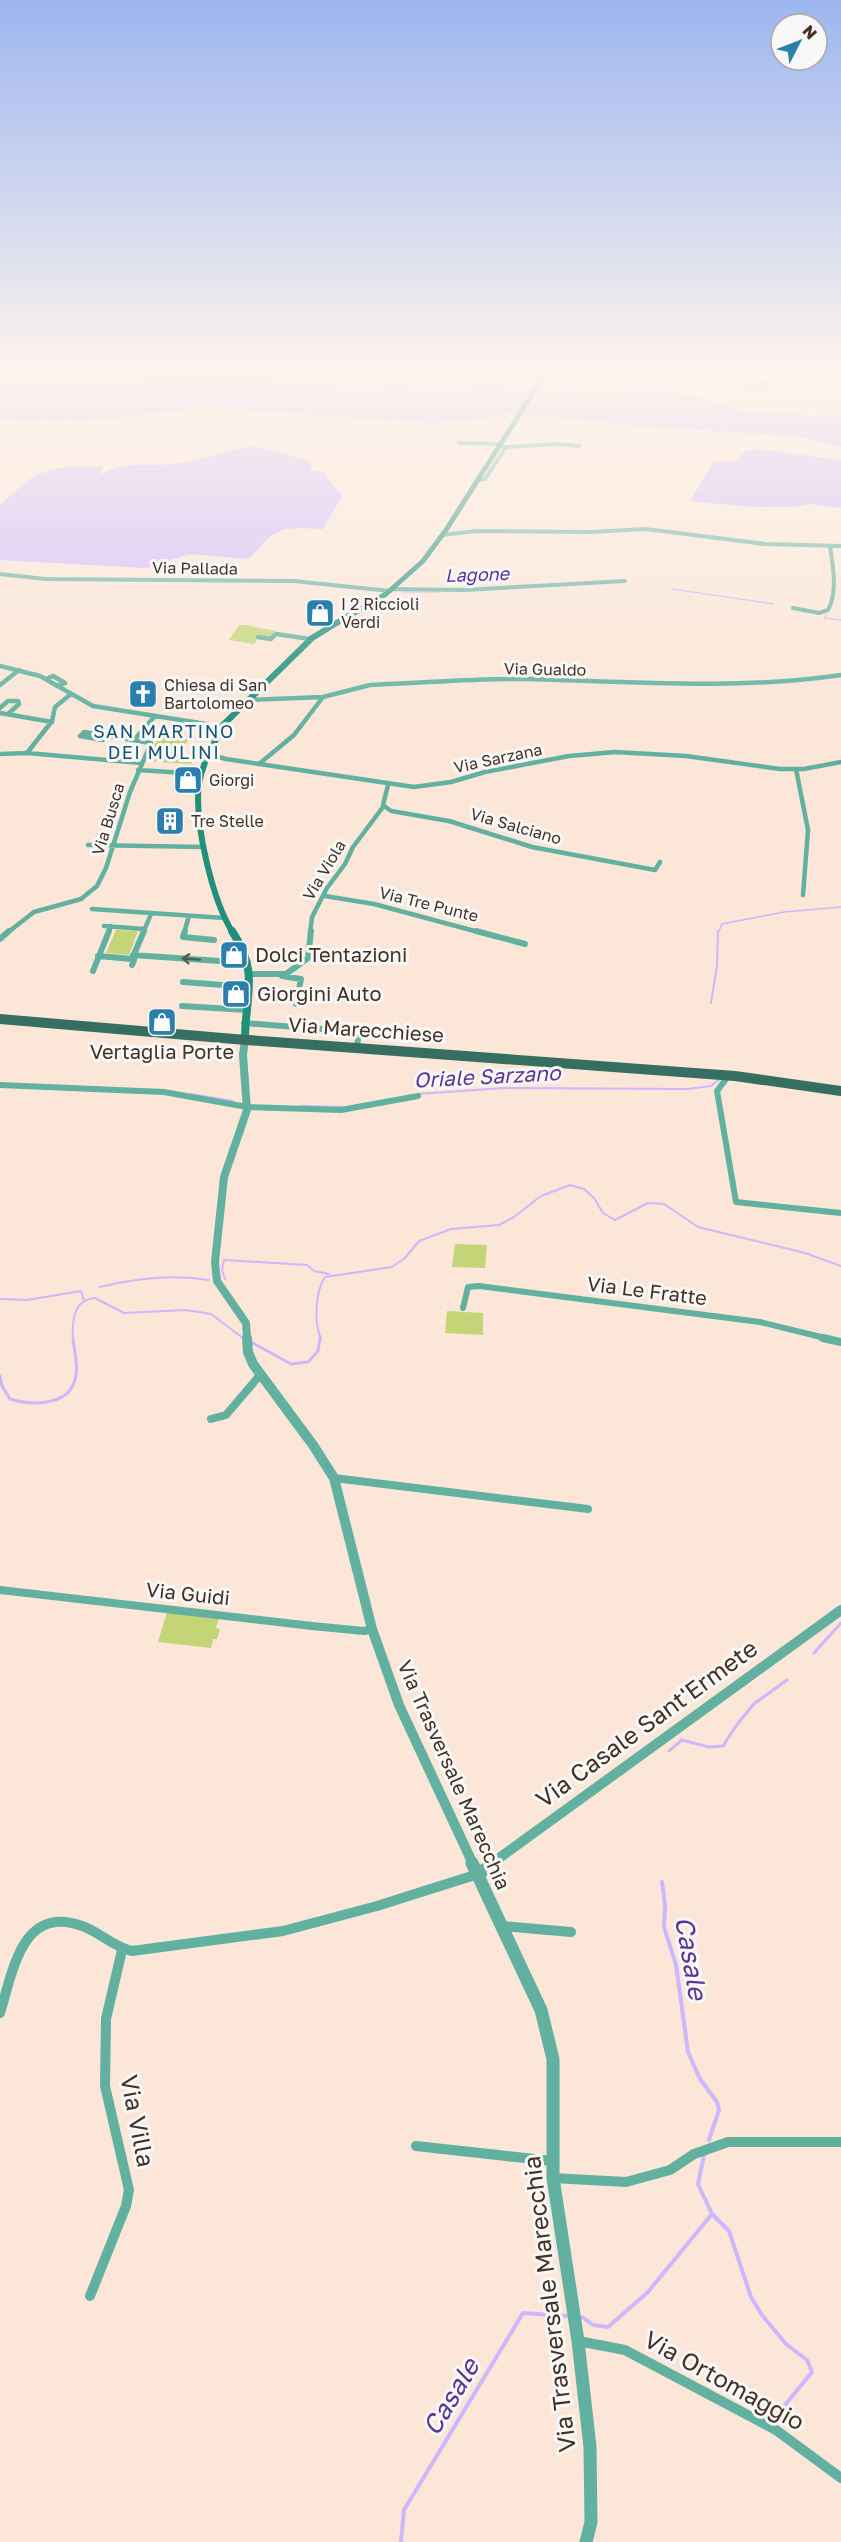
<svg xmlns="http://www.w3.org/2000/svg" width="841" height="2542" font-family="'Golos Text',sans-serif">
<rect width="100%" height="100%" fill="#fbe6d7"/>
<path fill="#c3d577" d="M239,625h6l31,6 -5,6 -11,-2 -6,9 -25,-4z
M160,734l29,5 -5,7h-2l-5,9 18,2 -4,7 -44,-3z
M116,930l22,1 -9,24 -23,-2z
M455,1244l32,1 -2,23 -33,-1z
M447,1311l36,2v22l-38,-2z
M167,1612l52,6 -3,10 4,1 -3,10h-4l-2,9 -53,-6z"/>
<path fill="#cdb8fd" d="M176,374h51l16,2 16,-2 33,8h29l12,3 36,1 21,-2 42,2 60,-2 23,1 37,8 106,-4 55,11 23,11 105,6v30l-45,-11 -145,-9 -112,-12 -35,-1 -41,7 -33,2 -224,-16 -99,12 -52,2 -55,-2v-36l146,-6z
M252,446l49,12 10,5v7l12,2 19,24 -19,33c-43,-2 -46,-3 -74,30l-60,-5 -43,14 -146,-8v-55c11,-9 22,-21 33,-28 22,-12 47,-11 71,-10l-4,5 3,2c20,-14 45,-7 68,-10 27,-3 54,-13 81,-18z
M759,449l82,11v48l-32,-4 -16,3h-42l-61,-6 24,-40h21l12,-11z"/>
<g fill="none" stroke-linecap="round" stroke-linejoin="round">
<path stroke="#cdb8fd" stroke-width="1.5" d="M672,589l102,15
M403,592h36
M826,615l-2,3 17,2
M718,933l4,-9 62,-12 57,-5"/>
<path stroke="#cdb8fd" stroke-width="2" d="M711,1003l6,-37 1,-35
M191,1094l42,7
M418,1094l86,-6 183,1 24,-3 9,-7
M302,1106l42,1
M225,1279l-3,-9 2,-10 83,5 7,6 15,3
M100,1287c37,-9 72,-13 109,-7
M0,1299l27,1 54,-9 3,9
M73,1339c-1,-18 0,-39 22,-41l29,15 62,-3 25,4 32,24
M321,1339c-7,-16 -6,-47 4,-62l67,-10 13,-9 14,-17 32,-12 48,-4 15,-8 27,-21 29,-11 14,4 10,9 9,15 12,7 33,-17 16,1 34,23 107,26 36,13"/>
<path stroke="#cdb8fd" stroke-width="3" d="M251,1342l40,22 17,-2 10,-11 2,-13
M0,1376l2,10 8,13c24,7 62,7 66,-24 2,-12 -2,-25 -3,-37
M814,1653l27,-30
M669,1751l13,-11 27,7 14,-1 15,-23 16,-19 33,-24"/>
<path stroke="#cdb8fd" stroke-width="4" d="M662,1882l3,23 -1,22 12,38 12,87 12,27 17,23 2,8 -10,30
M704,2155l-6,29 14,30 17,17 22,66 11,18 24,29 21,16 5,12 -40,49
M582,2317l11,8 15,2 40,-35 64,-78
M401,2542l3,-32 119,-197 43,3"/>
<path stroke="#62b1a0" stroke-width="4" d="M771,378l-14,14 -10,-4z
M771,378l12,-4
M459,443l42,1
M506,447l50,-3 23,2
M478,480l7,-1 21,-32h-3
M442,535l34,-4 114,1 56,-3 119,15 76,2
M0,574l45,5 249,2 96,10
M392,589l72,1 161,-9
M793,608l26,5 9,-3c10,-19 5,-43 2,-64"/>
<path stroke="#62b1a0" stroke-width="4.5" d="M258,637l13,2 5,-5 34,5
M0,666l40,10 53,30 113,18 10,5
M46,679l7,-3 12,7 -8,3
M0,685l19,-15
M250,700l73,-3 47,-12 18,-1c47,-2 95,-6 142,-5 102,3 210,11 311,-4
M0,708l8,-7h10l1,3 -11,10
M0,713l52,9
M134,740l21,-24
M27,753l25,-32 3,-14 16,-13
M0,754l27,-1 114,10
M208,754l18,5 188,28 37,-5 34,-10 84,-16 46,-4 71,4 94,13h24l37,-7
M259,764l35,-29 29,-38
M796,769l12,61 -5,65
M138,770l63,4
M388,785l-5,20 8,6 58,10 83,26 123,23 5,-8
M88,845l116,2
M325,896l49,8 108,29
M92,909l132,9
M104,926l40,3
M7,933l27,-21 47,-13 16,-13 9,-18 24,-76 21,-49 -67,-11 -4,4 23,4 4,-4
M108,933l3,-7
M143,933l8,-19
M184,933l5,-17
M310,933l2,-16 15,-29 18,-24 8,-17 30,-40"/>
<path stroke="#62b1a0" stroke-width="6" d="M185,931l-2,6 31,3
M476,931l49,13
M0,939l9,-8
M133,955l115,8
M98,956l34,3
M132,965l2,-5 -2,-1 12,-28
M93,971l16,-40
M250,974h36l22,-16 3,-27
M282,976l19,3 -5,25
M183,982l66,5
M182,1006l64,4
M244,1023l116,9 -4,16
M729,1075l-12,16 19,111 105,11
M0,1085l164,7 83,15 94,3 77,-14
M463,1308l5,-21 11,-1 281,36 69,17"/>
<path stroke="#62b1a0" stroke-width="8" d="M823,1338l18,4
M211,1419l15,-4 34,-40
M334,1478l254,31
M0,1590l312,36 52,5 8,-2"/>
<path stroke="#62b1a0" stroke-width="10" d="M502,1926l69,6
M0,2013c13,-42 22,-109 82,-87 18,6 31,21 50,25l151,-20 94,-25 101,-32
M416,2146l136,15
M553,2178l73,4 44,-12 24,-16 34,-12h113
M90,2296l36,-90 3,-16 -24,-104 1,-67 16,-69
M578,2341l47,9 151,80 65,48"/>
<path stroke="#62b1a0" stroke-width="8" d="M245,1040l-2,15 4,55 -23,67 -9,85 2,19 29,42 1,16"/>
<path stroke="#62b1a0" stroke-width="10" d="M247,1338l1,14 5,12 60,81 21,33 38,151 27,76 74,159
M491,1864l350,-254"/>
<path stroke="#62b1a0" stroke-width="13" d="M472,1863l69,147 12,49v119l25,163 12,106 1,75 -5,20
M478,1874l16,-11"/>
<path stroke="#208f7c" stroke-width="5" d="M346,618l40,-24 37,-33 23,-31 99,-156"/>
<path stroke="#208f7c" stroke-width="6" d="M221,727l91,-89 36,-22
M220,732c-9,16 -18,33 -21,52 -5,38 13,116 34,149"/>
<path stroke="#208f7c" stroke-width="8" d="M232,931c28,42 13,64 13,109"/>
<path stroke="#376e62" stroke-width="10" d="M0,1019l234,20 501,37 106,15"/>
</g>
<defs><path id="oneway-shaft" d="M-6 0H5M1.5-3L5.5 0L1.5 3" fill="none" stroke-width="1.6" stroke-linecap="round" stroke-linejoin="round" transform="scale(1.5)"/></defs>
<use stroke="#4f5e4e" href="#oneway-shaft" transform="translate(191 959) rotate(-176)"/>
<linearGradient id="sky" x2="0" y2="1"><stop stop-color="#9db6f0"/><stop offset="0.51" stop-color="#fdf4ed"/><stop offset="1" stop-color="#fdf4ed" stop-opacity="0"/></linearGradient>
<rect width="841" height="730" fill="url(#sky)"/>
<defs>
<g id="shop-square" transform="scale(1.5)"><rect x="-9" y="-9" width="18" height="18" rx="4" fill="#2b7faf" stroke="#f8f8f8"/><path d="M-5-2.5h2.3a2.7 3.5 0 0 1 5.4 0H5L5.5 6h-11ZM-1.5-2.5h3a1.5 2.3 0 0 0-3 0Z" fill="#fff"/></g>
<g id="church-square" transform="scale(1.5)"><rect x="-9" y="-9" width="18" height="18" rx="4" fill="#2b7faf" stroke="#f8f8f8"/><path d="M-1.2-6h2.4v3.5h3.3v2.4h-3.3V6h-2.4V-.1h-3.3v-2.4h3.3Z" fill="#fff"/></g>
<g id="building-square" transform="scale(1.5)"><rect x="-9" y="-9" width="18" height="18" rx="4" fill="#2b7faf" stroke="#f8f8f8"/><path d="M-4-6H4V6H1V3H-1V6H-4ZM-2.5-4.3h1.7v1.8h-1.7ZM.8-4.3h1.7v1.8H.8ZM-2.5-1h1.7V.8h-1.7ZM.8-1h1.7V.8H.8Z" fill="#fff"/></g>
</defs>
<g fill-rule="evenodd">
<use href="#shop-square" x="320" y="613"/>
<use href="#church-square" x="143" y="694"/>
<use href="#shop-square" x="188" y="780"/>
<use href="#building-square" x="170" y="821"/>
<use href="#shop-square" x="234" y="955"/>
<use href="#shop-square" x="236" y="994"/>
<use href="#shop-square" x="162" y="1022"/>
</g>
<g text-anchor="middle" stroke-width="6" stroke-linejoin="round" paint-order="stroke">
<g font-size="16" fill="#453122" stroke="#f8f8f8">
<text transform="translate(195 568) rotate(1)" y="6">Via Pallada</text>
<text transform="translate(545 669) rotate(1)" y="6">Via Gualdo</text>
<text transform="translate(498 758) rotate(-12)" y="6">Via Sarzana</text>
<text transform="translate(108 819) rotate(-73)" y="6">Via Busca</text>
<text transform="translate(516 826) rotate(16)" y="6">Via Salciano</text>
<text transform="translate(324 870) rotate(-59)" y="6">Via Viola</text>
<text transform="translate(429 904) rotate(14)" y="6">Via Tre Punte</text>
</g>
<g font-size="16" fill="#453122" stroke="#f8f8f8" text-anchor="start">
<text x="341" y="610">I 2 Riccioli<tspan x="341" dy="18">Verdi</tspan></text>
<text x="164" y="691">Chiesa di San<tspan x="164" dy="18">Bartolomeo</tspan></text>
<text x="209" y="786">Giorgi</text>
<text x="191" y="827">Tre Stelle</text>
</g>
<g font-size="18" font-style="italic" fill="#5c3596" stroke="#f8f8f8">
<text transform="translate(477 575) rotate(-2)" y="6">Lagone</text>
</g>
<g font-size="18" letter-spacing="1.5" fill="#185273" stroke="#f8f8f8">
<text x="164" y="738">SAN MARTINO<tspan x="164" dy="21">DEI MULINI</tspan></text>
</g>
<g font-size="20" fill="#453122" stroke="#f8f8f8" text-anchor="start">
<text x="255" y="962">Dolci Tentazioni</text>
<text x="257" y="1001">Giorgini Auto</text>
<text x="162" y="1059" text-anchor="middle">Vertaglia Porte</text>
</g>
<g font-size="20" fill="#453122" stroke="#f8f8f8">
<text transform="translate(366 1030) rotate(4)" y="7">Via Marecchiese</text>
<text transform="translate(647 1291) rotate(7)" y="7">Via Le Fratte</text>
<text transform="translate(188 1594) rotate(6)" y="7">Via Guidi</text>
<text transform="translate(454 1775) rotate(66)" y="7">Via Trasversale Marecchia</text>
</g>
<g font-size="21" font-style="italic" fill="#5c3596" stroke="#f8f8f8">
<text transform="translate(487 1077) rotate(-3)" y="7">Oriale Sarzano</text>
</g>
<g font-size="24" fill="#453122" stroke="#f8f8f8">
<text transform="translate(647 1724) rotate(-36)" y="8">Via Casale Sant'Ermete</text>
<text transform="translate(137 2121) rotate(79)" y="8">Via Villa</text>
<text transform="translate(550 2304) rotate(-97)" y="8">Via Trasversale Marecchia</text>
<text transform="translate(724 2381) rotate(29)" y="8">Via Ortomaggio</text>
</g>
<g font-size="26" font-style="italic" fill="#5c3596" stroke="#f8f8f8">
<text transform="translate(691 1958) rotate(80)" y="9">Casale</text>
<text transform="translate(451 2397) rotate(-59)" y="9">Casale</text>
</g>
</g>
<g transform="translate(799 42) rotate(48)"><circle r="28" fill="#f8f8f8" stroke="#b0a8a2" stroke-width="1.5"/>
<path d="M0-4.5L10 22L0 15L-10 22Z" fill="#2b7faf"/>
<text y="-9" font-size="16" font-weight="bold" text-anchor="middle" fill="#453122">N</text>
</g>
</svg>
